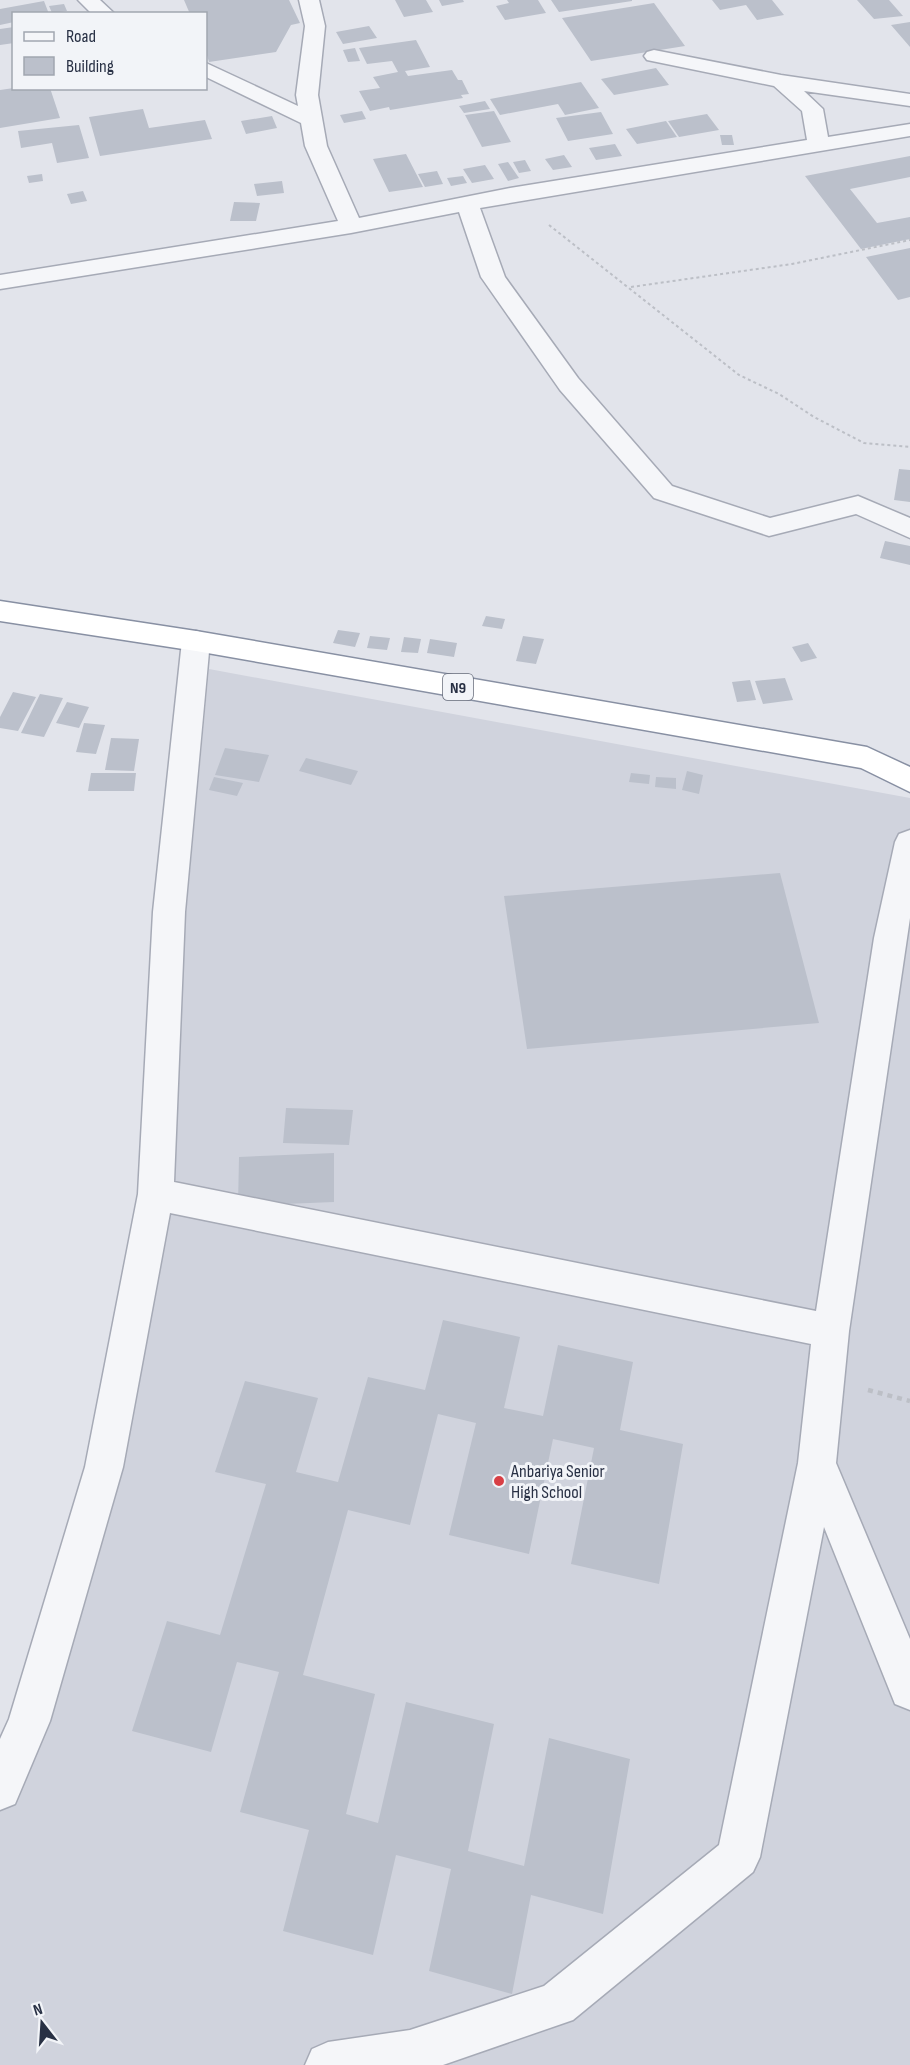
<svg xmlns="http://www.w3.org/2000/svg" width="910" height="2065" font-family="'Sofia Sans Condensed',sans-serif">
<rect width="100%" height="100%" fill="#e2e4eb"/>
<path fill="#d0d3dd" d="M209,669l701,129v1267h-910v-281l157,-561z"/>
<path fill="#bbc0cb" d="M184,0h105l11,23 -9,2 -15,27 -67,10 -3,-10v-38h-16z
M395,0h31l7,12 -29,5z
M439,0h24l1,2 -22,4z
M507,0h31l8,13 -41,7 -9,-14 13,-3z
M551,0h81v1l-73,11z
M712,0h60l12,15 -27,5 -11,-15 -26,5z
M857,0h32l14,16 -29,3z
M44,1l5,13h-35v8l-14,3v-16z
M654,3l31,43 -94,15 -29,-43z
M64,4l3,7 -15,2 -3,-7z
M910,22v25l-19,-22z
M369,26l8,12 -34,6 -7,-12z
M14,27v16l-14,2v-16z
M416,40l14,27 -25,4 3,5 44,-6 6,10h4l7,14 -8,1 2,3 -73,12 -1,-3 -19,4 -11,-20 21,-3 -7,-11 25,-5 -6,-11 -25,3 -8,-16z
M355,48l5,13 -12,1 -5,-12z
M656,68l13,17 -55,10 -13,-16z
M581,82l18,26 -34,7 -7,-11 -58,11 -10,-16z
M14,88h36l10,30 -60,10v-38z
M485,101l5,8 -26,4 -5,-7z
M143,109l6,19 56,-8 7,19 -112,17 -11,-39z
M362,111l4,8 -22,4 -4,-8z
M494,111l17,31 -29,5 -17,-32z
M601,112l12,22 -45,7 -12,-23z
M707,114l12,16 -40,7 -11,-16z
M272,116l5,12 -31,6 -5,-13z
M666,121l11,16 -40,7 -11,-15z
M79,125l10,33 -32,5 -5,-20 -31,5 -3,-17z
M720,135h12l2,10h-12z
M615,144l7,12 -26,4 -7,-12z
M406,154l17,33 -34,5 -16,-33z
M564,155l8,12 -19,3 -8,-11z
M910,156v21l-60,12 27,34 33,-6v22l-49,10 -56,-73z
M525,160l6,11 -12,2 -6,-11z
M508,162l11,16 -11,3 -10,-17z
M485,165l9,14 -22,4 -9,-14z
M437,171l6,13 -18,3 -7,-13z
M42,174l1,7 -14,2 -2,-7z
M463,176l4,7 -16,3 -4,-8z
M282,181l2,12 -27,3 -3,-12z
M83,191l4,10 -16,3 -4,-10z
M234,202l26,1 -4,18h-26z
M910,248v49l-12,3 -32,-43z
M899,469l11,1v32l-16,-2z
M885,541l25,5v19l-30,-7z
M486,616l19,3 -3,10 -20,-3z
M338,630l22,3 -5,14 -22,-4z
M370,636l20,2 -3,12 -20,-2z
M523,636l21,3 -8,25 -20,-3z
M404,637l17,2 -3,14 -17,-1z
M430,639l27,4 -3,14 -27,-4z
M808,643l9,15 -16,4 -9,-15z
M785,678l8,22 -30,4 -8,-23z
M750,680l6,20 -19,2 -5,-20z
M13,692l23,5 -18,34 -18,-3v-11z
M40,694l23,4 -19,39 -23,-4z
M67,702l22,5 -10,21 -23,-5z
M84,723l21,2 -9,29 -20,-2z
M111,738l28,1 -5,32 -29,-1z
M225,748l44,7 -10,27 -44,-7z
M306,758l52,13 -7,14 -52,-14z
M687,771l16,4 -4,19 -17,-4z
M91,773h45l-2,18h-46z
M631,773l19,2 -1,9 -20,-2z
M214,777l29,6 -6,13 -28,-6z
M656,777l20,1v11l-21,-2z
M780,873l39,150 -292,26 -23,-153z
M286,1108l67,2 -4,35 -66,-2z
M334,1153v49l-96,4 1,-49z
M443,1320l77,17 -16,71 39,8 15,-71 75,17 -13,68 63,14 -24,140 -88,-20 23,-116 -41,-9 -24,115 -80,-19 27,-112 -38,-9 -28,111 -62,-15 -45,165 72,19 -29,120 32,9 28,-121 88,22 -26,127 56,15 25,-128 81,21 -27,155 -72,-19 -19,99 -83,-23 22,-102 -55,-14 -23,100 -90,-24 26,-101 -69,-18 39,-140 -42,-10 -26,90 -79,-21 35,-110 53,14 46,-151 -51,-12 30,-91 73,17 -22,74 42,10 30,-105 57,13z"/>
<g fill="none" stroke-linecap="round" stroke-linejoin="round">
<g stroke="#a6aab6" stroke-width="3">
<path id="minor" d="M78,0h22l15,14h-23z
M299,0h20l6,26 -7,69 9,51 32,72 151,-30 297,-48 -5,-29 -28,-25 -127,-26 -3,-4 3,-4 7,-2 127,25 129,19v12l-106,-15 19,18 5,28 82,-13v12l-430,72 25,69 73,101 94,108 98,32 88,-22 52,22v20l-54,-24 -87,22 -115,-38 -94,-108 -79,-113 -22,-65 -108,21 -351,56v-14l338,-54 -33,-75 -4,-23 -95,-46v-14l92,43 -2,-11 9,-69z
M196,631l10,3 4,7 -25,271 -11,270 642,129 58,-373 21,-96 4,-8 11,-4v88l-61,413 -13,132 74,176v71l-15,-6 -71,-177 -64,330 -7,15 -180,148 -130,45h-138l7,-16 16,-7 82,-12 134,-44 175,-141 79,-382 13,-119 -641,-131 -47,254 -73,254 -35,83 -15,6v-71l9,-20 76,-252 53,-273 15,-282 29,-271 4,-7z"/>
</g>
<g stroke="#8890a3" stroke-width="3">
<path id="trunk" d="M0,601l196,30 671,116 43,20v25l-49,-24 -665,-117 -196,-30z"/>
</g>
<path stroke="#bcbfc6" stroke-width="2" stroke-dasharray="3 3" stroke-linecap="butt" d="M549,225l190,150 40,19 35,23 50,26 46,4
M631,287l161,-23 118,-24"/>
<path stroke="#bcbfc6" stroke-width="4.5" stroke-dasharray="5 5" stroke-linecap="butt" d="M868,1390l42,11"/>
<use href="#minor" fill="#f5f6f9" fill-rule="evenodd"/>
<use href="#trunk" fill="#fff" fill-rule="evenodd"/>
</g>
<circle fill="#d83f45" stroke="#f2f4f8" stroke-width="2" cx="499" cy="1481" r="6"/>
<g text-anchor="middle" stroke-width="6" stroke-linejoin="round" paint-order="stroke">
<rect fill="#f2f4f8" stroke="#656b7a" stroke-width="1.5" x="443" y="674" width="30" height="26" rx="4.5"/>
<g font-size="16" font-weight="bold" fill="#283044">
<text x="458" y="693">N9</text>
</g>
<g font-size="18" fill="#283044" stroke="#f2f4f8" text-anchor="start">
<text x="511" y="1477">Anbariya Senior<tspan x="511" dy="21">High School</tspan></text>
</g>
</g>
<rect x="12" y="12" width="195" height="78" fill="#f2f4f8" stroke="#a1a6b0" stroke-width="1.5"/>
<rect x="24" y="32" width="30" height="9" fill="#f5f6f9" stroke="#a1a6b0" stroke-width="1.5"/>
<text x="66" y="42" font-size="18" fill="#283044">Road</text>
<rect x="24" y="57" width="30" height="18" fill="#bbc0cb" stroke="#a1a6b0" stroke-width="1.5"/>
<text x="66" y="72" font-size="18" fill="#283044">Building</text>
<g transform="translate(42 2023) rotate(343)" stroke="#f2f4f8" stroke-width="4.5" paint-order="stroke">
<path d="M0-4.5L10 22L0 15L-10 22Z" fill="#283044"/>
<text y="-9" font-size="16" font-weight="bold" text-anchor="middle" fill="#283044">N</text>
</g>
</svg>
